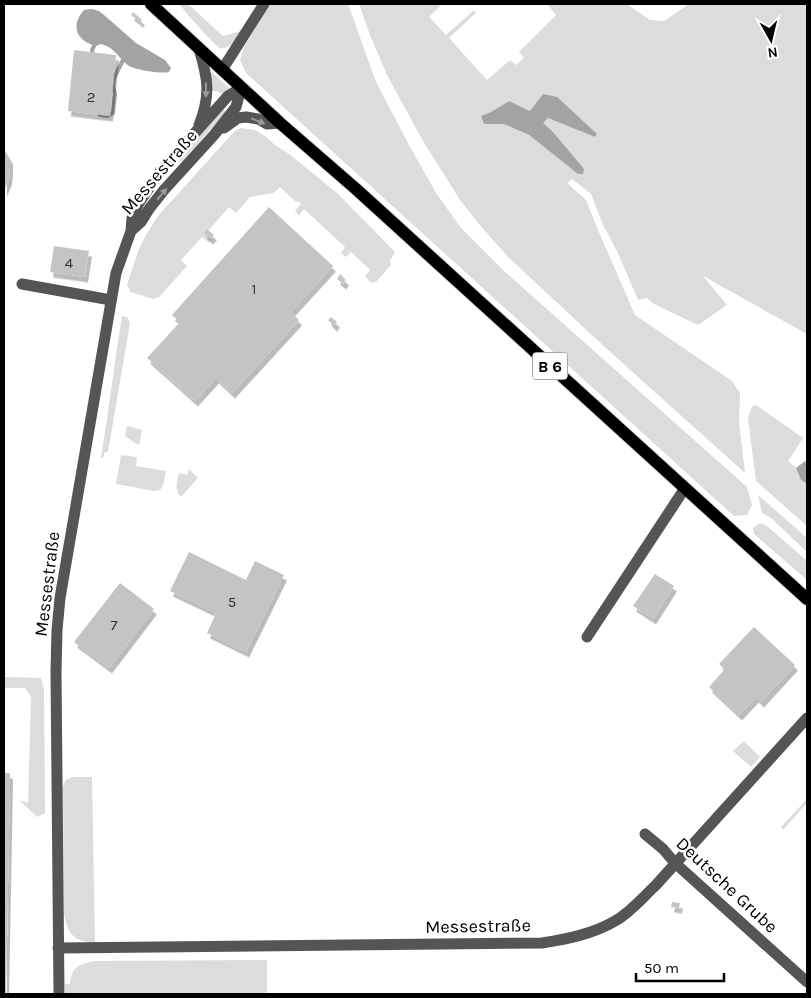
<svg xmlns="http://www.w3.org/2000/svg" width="811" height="998" font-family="Karla,sans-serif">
<defs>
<filter id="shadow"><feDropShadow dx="3" dy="5.5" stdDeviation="0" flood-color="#0004"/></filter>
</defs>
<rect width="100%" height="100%" fill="#fff"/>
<path fill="#dcdcdc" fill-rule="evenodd" d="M178,4h10l35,32 18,-5c-6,9 -10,19 -22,17 -11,-10 -20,-21 -30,-32 -4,-4 -6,-9 -11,-12z
M271,4h77l28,78 33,63 27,48 25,35 42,42 244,217 5,18 -5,10 -13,1 -488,-443 -6,-13 4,-13z
M359,4h83l-13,13 17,18 28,-25 2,3 -27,25 38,42 23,-20 6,5 8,-7 -5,-6 37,-37 -9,-11h80l23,16 14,1 25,-17h118v330l-104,-58 24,29 -29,20 -44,-21 -7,-6 -9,2 -21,-49 -14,-26 -12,-31 -19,-15 -5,4 19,17 9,23 40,92 97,66 8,12 -1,29 6,51 -138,-124 -98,-91 -31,-35 -18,-23 -37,-59 -36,-66 -17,-40zM509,101l21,10 67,24 -2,2 -47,-19 -6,5 11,9 25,42 -49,-39 -25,-11 -13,-12z
M212,72l17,16 -6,7 -7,-4h-4l-2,-17z
M223,109l3,3 -44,49h-2l-1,-3z
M241,128l14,2 10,6 10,9 14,9 48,39 58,59 -5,9 1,4 -15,17 -5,1 -6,-7 5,-6 -19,-18 -5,5 -5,-4 4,-6 -41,-38 -5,6 -4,-4 6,-7 -3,-3 -2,1 -16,-15 -6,6 -24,4 -14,16 -7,-6 -20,23 -2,-1 -3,4 7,7 -2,3 -7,-6 -21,23 6,6 -28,31 -6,2 -22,-7 -4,-7 11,-34 8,-16 12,-19 74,-82 5,-4z
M122,316l5,1 3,6 -22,129h-3l-2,6h-2c8,-47 13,-95 21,-142z
M756,405l47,33 -15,23 8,7 5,12 6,4v42l-51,-45 -8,-63 4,-11z
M127,426l15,4 -3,15 -4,-2 -10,-7z
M121,455l16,2 -1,9 30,5 -3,15 -3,4 -6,1 -38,-7z
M189,469l9,9 -17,19c-7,-7 -4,-15 -2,-24l8,2z
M758,495l49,43v14l-36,-34 -9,-5z
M760,523l7,3 40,35v19l-53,-46 -1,-6z
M4,677l37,1 3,12 1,123 -8,4 -18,-17 9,3 3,-106 -6,-9h-21z
M744,741l16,16 -9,10 -18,-16z
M72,777h20l3,166c-22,-1 -29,-11 -31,-32l-1,-125 3,-6z
M807,799v4l-24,27 -2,-3z
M267,960v34h-202v-10h5c1,-17 9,-20 25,-23z"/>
<path fill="#a3a3a3" d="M92,9l7,2 5,4 32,28 29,17 6,8 -2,4c-7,2 -33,-2 -40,-6 -10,-7 -15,-20 -29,-22l-3,2c-19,-4 -28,-19 -13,-36z
M543,94l14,3 40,37 -2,3 -47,-19 -5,5 10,9 31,37 -1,5h-5l-49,-39 -25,-11h-20l-3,-8 10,-4 18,-11 21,10z
M805,461l2,1v22l-6,-4 -5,-12z"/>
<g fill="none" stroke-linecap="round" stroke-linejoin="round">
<path stroke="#a3a3a3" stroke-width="4" d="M93,56l-1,-6 2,-4
M97,111l3,4 7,1 6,-3 2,-19 -2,-8 1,-8 9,-18"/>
</g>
<path fill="#c4c4c4" filter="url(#shadow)" d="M133,12l9,8 -2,2 -9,-7z
M74,50l42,5 -6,61 -42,-5z
M4,149l6,10v10l-1,10 -5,12z
M269,207l64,59 -42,46 8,8 -67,73 -16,-15 -21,23 -48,-43 33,-36 -8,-7z
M207,229l7,6 -4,4 -6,-6z
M54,246l35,5 -4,26 -35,-5z
M340,274l6,6 -3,4 -6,-5z
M331,317l6,5 -3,4 -6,-6z
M189,552l57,28 9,-19 29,14 -38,77 -39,-19 9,-20 -46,-22z
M655,574l19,12 -21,33 -20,-13z
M120,583l34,26 -45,59 -35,-26z
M754,627l41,38 -34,37 -5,-5 -17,18 -30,-28 16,-18 -6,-5z
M4,773h6l-4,221h-2z
M672,902l8,1 -1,5 -8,-1z"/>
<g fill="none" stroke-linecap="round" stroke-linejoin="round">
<g stroke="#dbdbdb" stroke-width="14">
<path id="major" d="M151,4l129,119 76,66 451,410"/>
</g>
<path stroke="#555" stroke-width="11" d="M222,70l42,-66
M199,125c12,-30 9,-47 0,-76
M224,128l14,-10 8,-1 12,2 9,5 13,-1
M131,231l10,-9 8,-13 15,-19 50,-55 22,-28 5,-19
M22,284l89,16
M587,637l98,-149
M645,834l18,15 12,14 132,119
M58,948l484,-5c25,-4 51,-9 73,-22 16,-9 28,-24 41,-36l151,-167
M59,994l-3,-322 1,-42 3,-32 56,-325 15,-42 1,-13 7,-15 21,-31 15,-17 53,-59 13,-8"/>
<use href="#major" stroke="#000" stroke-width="12"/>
</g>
<defs><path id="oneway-solid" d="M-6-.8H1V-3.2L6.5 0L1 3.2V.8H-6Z" transform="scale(1.25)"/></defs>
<g fill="#999">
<use href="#oneway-solid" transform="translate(206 90) rotate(90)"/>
<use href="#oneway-solid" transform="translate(258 121) rotate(21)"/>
<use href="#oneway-solid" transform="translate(162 194) rotate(-50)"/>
</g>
<g text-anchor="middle" stroke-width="5" stroke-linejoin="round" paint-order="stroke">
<g font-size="15" fill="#313131">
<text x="91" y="102">2</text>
<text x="69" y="268">4</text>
<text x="254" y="294">1</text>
<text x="232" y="607">5</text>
<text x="114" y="630">7</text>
</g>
<rect fill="#fff" stroke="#4c4c4c" stroke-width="1" x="532.5" y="352.5" width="35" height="27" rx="4"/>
<g font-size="16" font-weight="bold" fill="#000">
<text x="550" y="372">B 6</text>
</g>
<g font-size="18" fill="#000" stroke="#fff">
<text transform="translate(159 172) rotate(-49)" y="6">Messestraße</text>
<text transform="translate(47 584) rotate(-83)" y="6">Messestraße</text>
<text transform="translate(727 885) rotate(43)" y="6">Deutsche Grube</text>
<text transform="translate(478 926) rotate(-1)" y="6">Messestraße</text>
</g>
</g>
<rect width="811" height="998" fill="none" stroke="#000000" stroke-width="10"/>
<g transform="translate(771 40) rotate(172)" stroke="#ffffff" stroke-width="4" paint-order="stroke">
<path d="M0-4L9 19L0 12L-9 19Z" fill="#000000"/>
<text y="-8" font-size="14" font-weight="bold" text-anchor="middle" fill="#000000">N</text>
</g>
<path d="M636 973v8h88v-8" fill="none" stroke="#000000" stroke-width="2.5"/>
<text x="644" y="973" font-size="15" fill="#000000" stroke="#ffffff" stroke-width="4" paint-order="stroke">50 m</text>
</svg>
